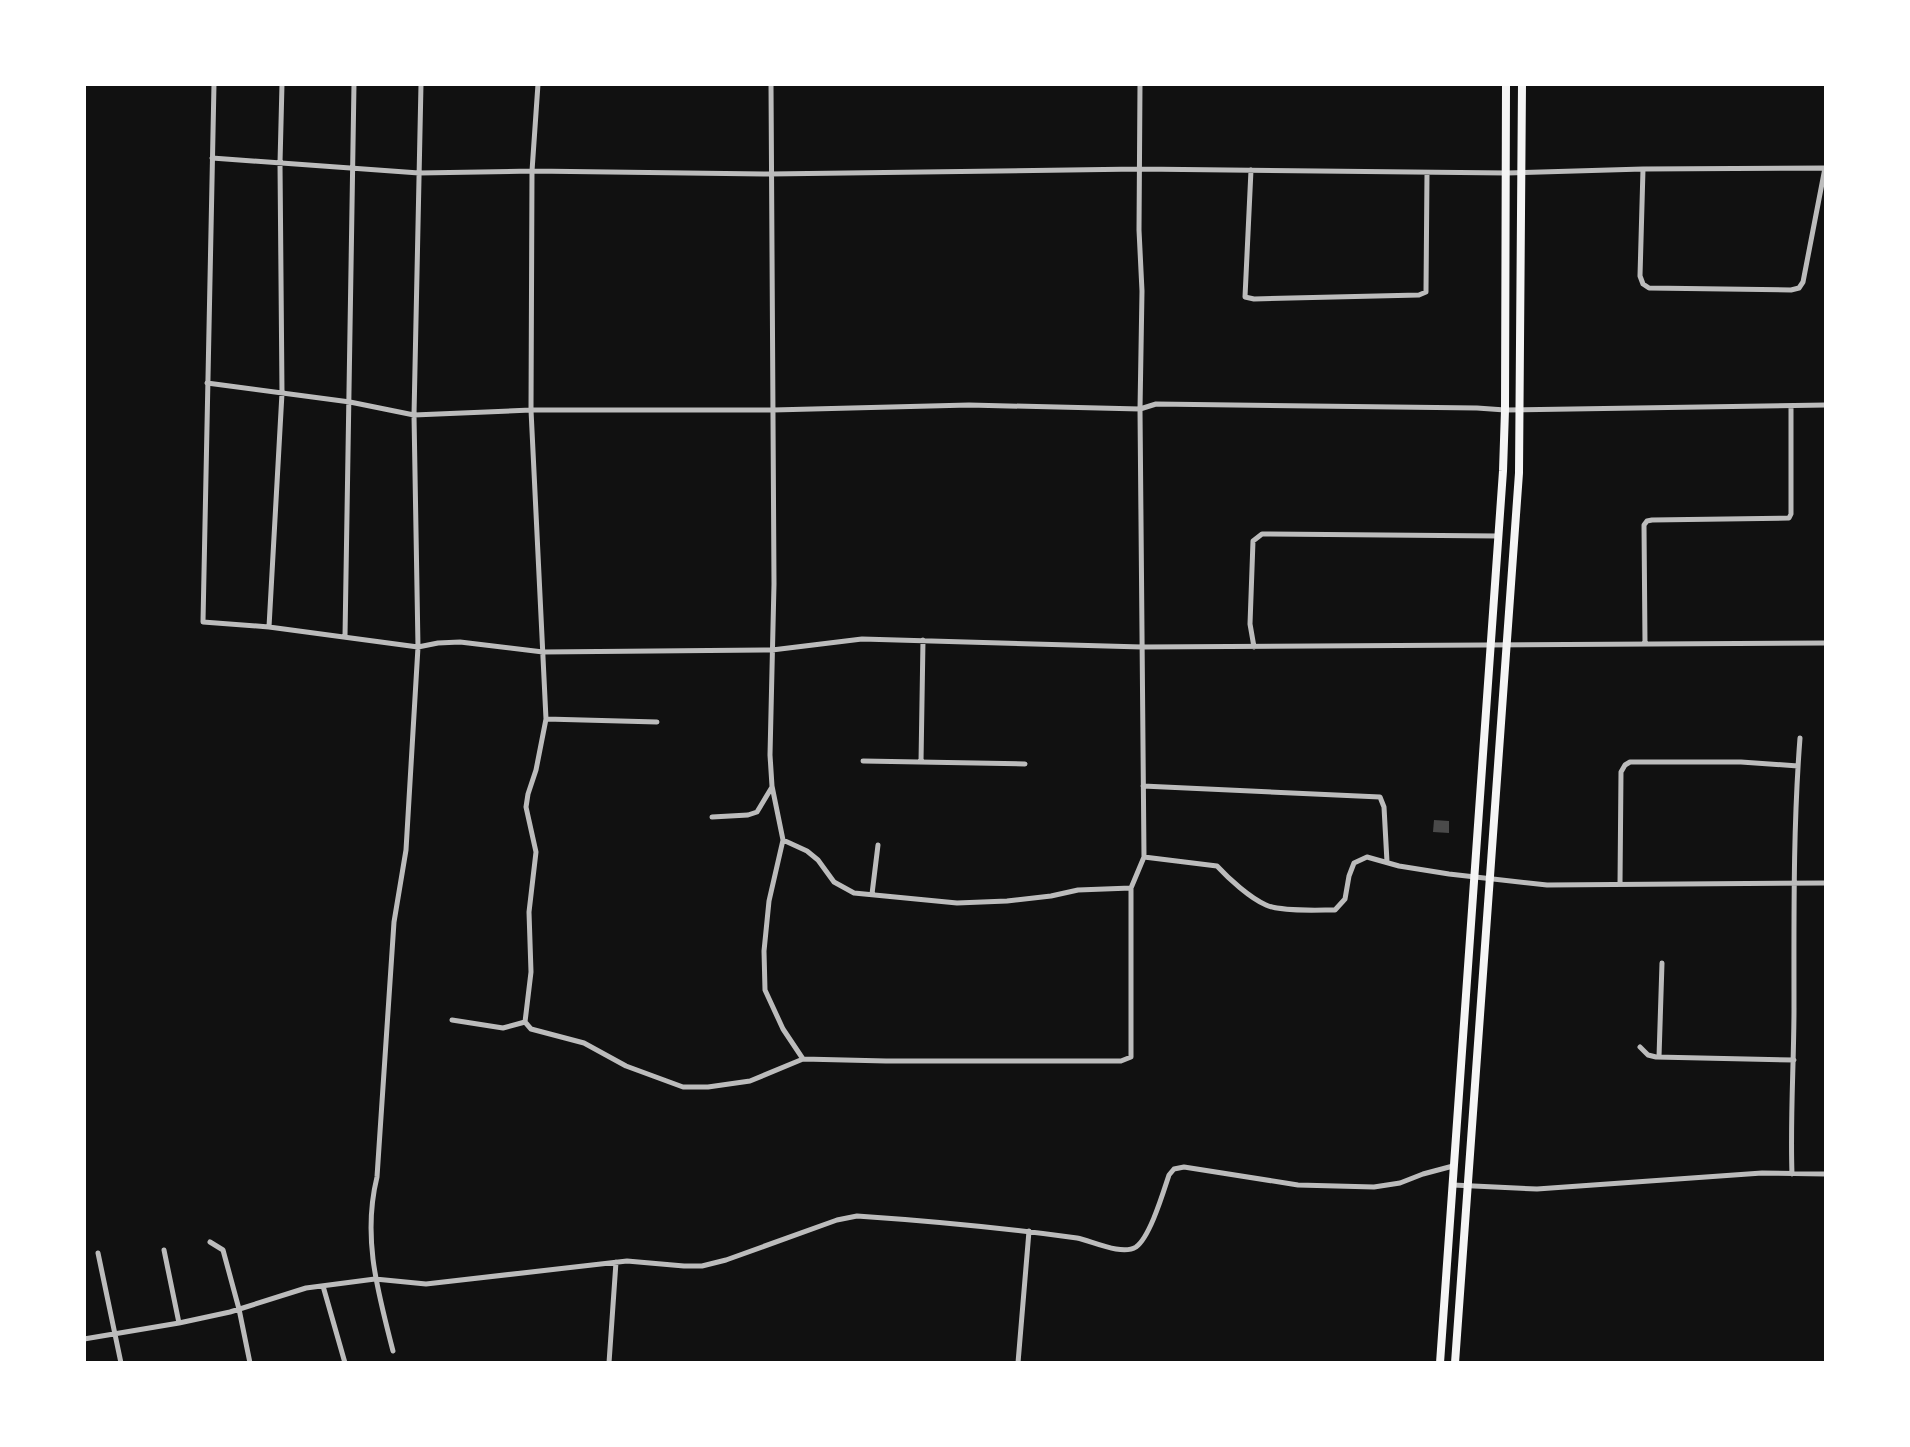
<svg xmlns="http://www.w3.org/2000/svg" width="1910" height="1447" font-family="'PT Serif',serif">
<rect width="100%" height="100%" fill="#111"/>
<path fill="#4a4a4a" d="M1434,820l15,1v12l-16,-1z"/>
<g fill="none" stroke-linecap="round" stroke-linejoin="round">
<path stroke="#bcbcbc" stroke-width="5" d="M214,84l-11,538 66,5 149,20 20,-4 22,-1 83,10 229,-2 90,-11 280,8 684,-4
M771,84l3,500 -4,171 2,31 11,54 -14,61 -5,50 1,39 18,39 20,30
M212,158l207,15 113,-2 238,3 369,-5 368,4 136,-4 183,-1
M1643,169l-3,107 3,8 6,4 142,2 8,-2 4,-6 22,-114
M1251,170l-6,127 9,2 165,-4 7,-3 1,-119
M207,383l143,19 64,13 117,-5h242l196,-5 171,4 16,-5 321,4 28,2 321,-5
M269,627l13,-234 -2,-230 2,-79
M345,637l9,-553
M1645,643l-1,-118 3,-4 5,-1 137,-2 2,-4v-108
M1254,647l-4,-23 3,-83 9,-7 236,2
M546,719l111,3
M863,761l162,3
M921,762l2,-122
M1143,786l237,11 4,10 3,55
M712,817l36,-2 9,-3 15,-25
M783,840l24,11 11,9 16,22 20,11 103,10 50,-2 44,-5 27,-6 53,-2
M1144,857l73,9c12,13 33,32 49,39 15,7 52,5 69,5l10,-11 4,-23 5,-13 13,-6 32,9 50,8 98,11 279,-2
M1620,884l1,-112 4,-7 5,-3h111l57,4
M872,894l6,-49
M452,1020l51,8 22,-6
M525,1022l6,7 53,14 42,23 57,21h25l42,-6 53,-22 83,2h235l10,-4v-169l13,-31 -4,-448 2,-118 -3,-61 1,-146
M525,1022l6,-50 -2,-60 7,-60 -10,-45 2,-13 8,-24 10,-51 -15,-309 1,-239 6,-87
M1640,1047l8,8 8,2 138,3
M1659,1057l3,-94
M1792,1174c-2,-56 2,-111 2,-166 0,-90 -1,-180 6,-270
M1453,1185l84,4 225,-16 64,1
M210,1242l13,8 16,59 11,54
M164,1250l15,73
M98,1253l23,110
M323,1286l22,77
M84,1339l95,-16 51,-11 76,-24 69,-9 51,5 201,-23 57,5h18l24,-6 111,-40 20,-4c74,5 147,12 220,22 15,3 45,18 59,9 14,-10 27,-54 33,-72l5,-6 10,-2 114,18 76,2 26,-4 23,-9 30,-8
M393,1351c-15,-59 -31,-113 -16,-174l17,-255 12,-72 12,-203 -4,-232 7,-331
M609,1363l7,-101
M1018,1363l11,-132"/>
<path stroke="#f5f5f5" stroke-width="8" d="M1440,1363l63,-892 2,-61 1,-326
M1455,1363l64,-890 3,-389"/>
</g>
<rect width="1910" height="1447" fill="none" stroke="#ffffff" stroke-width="172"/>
</svg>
